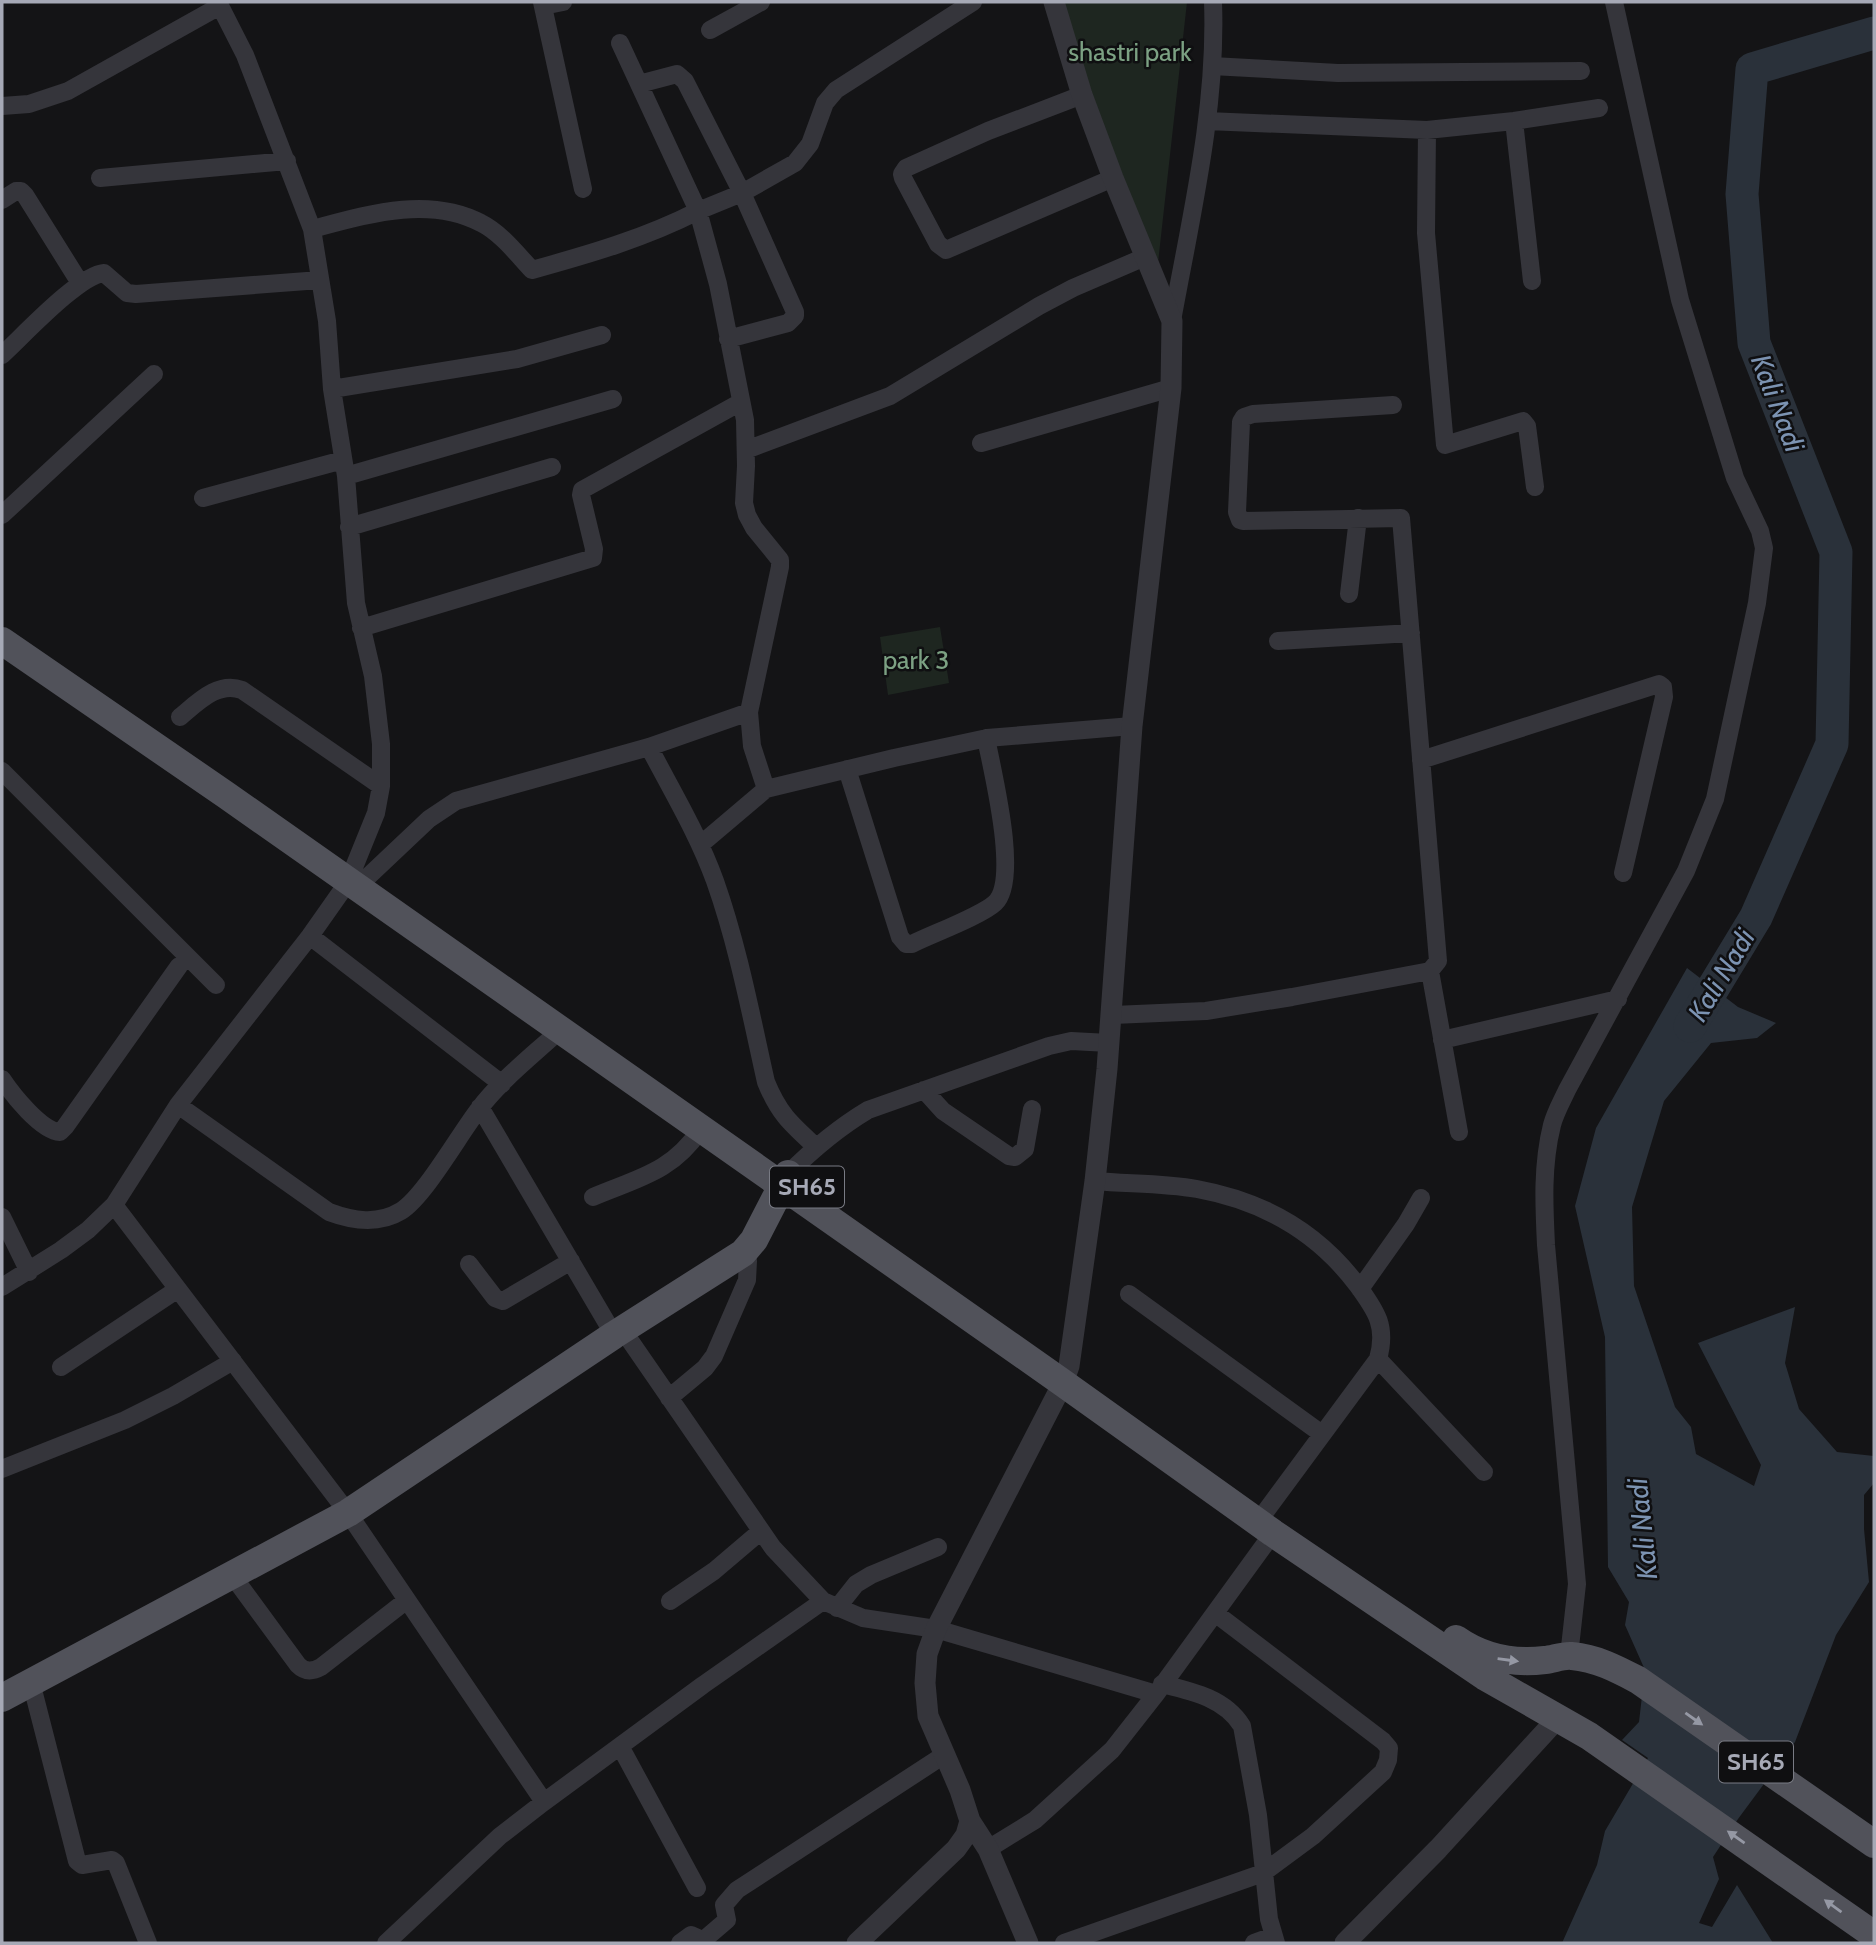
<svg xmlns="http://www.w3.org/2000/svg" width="1876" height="1945" font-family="Cabin,sans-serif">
<rect width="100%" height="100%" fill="#141416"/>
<path fill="#1e2620" d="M1061,2h126l-31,279z
M940,627l9,56 -61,12 -8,-58z"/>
<path fill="#2a313a" d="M1687,968l51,39 38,16 -19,15 -46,5 -47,58 -32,106 2,79 41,121 16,20 5,27 58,32 7,-21 -63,-122 97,-36 -10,56 14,46 38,43 37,4v27l-10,12v34l5,53 -33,53 -41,107 -57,77 -25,38 6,22 -20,44 13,4 25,-42 36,58h-211l35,-78 8,-34 43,-73 -26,-18 17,-18 6,-52 -20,-45 4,-23 -21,-35 -3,-230 -30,-131 21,-78z"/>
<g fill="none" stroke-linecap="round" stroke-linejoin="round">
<path stroke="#2a313a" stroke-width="33" d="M1690,1026l66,-109 76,-173 4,-192 -82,-209 -12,-149 10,-125 122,-36"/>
<path stroke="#35353b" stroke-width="18" d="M542,2l41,187
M543,6l20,-4
M710,30l51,-28
M620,43l78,168 44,-18 53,-30 15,-19 15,-41 11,-13 137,-88
M1212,66l126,7 243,-2
M639,84l38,-10 8,7 57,112 53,119v4l-7,7 -60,16
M1082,95l-94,36 -82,37 -4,6 1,4 35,66 8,6 167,-72
M2,106l27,-2 39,-13 152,-85
M1207,121l220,9 87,-9 85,-13
M1514,121l18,160
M1427,130l-1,103 19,212 78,-24 4,5 8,61
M100,178l187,-17
M2,200l14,-9h5l4,4 55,88
M312,229c53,-14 116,-34 169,-6 20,10 36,31 51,47 58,-16 113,-32 166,-59l20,73 27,136 1,46 -2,37 3,12 7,13 26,32v7l-31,145 3,34 14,43 -66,56
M1172,321c19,-105 45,-212 41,-319
M2,355c21,-19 77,-80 102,-82l23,20 9,1 184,-14
M332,389l185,-30 85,-24
M981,443l190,-55
M746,450l144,-54 149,-90 34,-18 72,-31
M346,476l267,-77
M203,498l140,-38
M2,515l152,-141
M349,527l203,-60
M1349,594l9,-76
M361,628l232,-70 1,-9 -13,-54 1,-5 159,-88
M1278,641l133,-8
M180,717c18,-15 38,-36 62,-27l139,96
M649,747c23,44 49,87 66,134 23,65 36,134 51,201 13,32 25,42 49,64
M1421,760l238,-76 4,3 1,10 -41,176
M847,769l53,168 6,7h6c20,-10 69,-28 83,-41 25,-23 -3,-133 -9,-165
M2,771l214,214
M766,789l128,-31 93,-20 145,-12
M356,888l73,-69 27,-18 193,-54 100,-35
M310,936l192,148
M1430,971l29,161
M1113,1015l93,-4 86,-14 138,-26 8,-10 -37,-443 -158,3 -3,-1 -3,-8 4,-90 3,-5 9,-3 140,-9
M1442,1040l176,-41
M2,1079c10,15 39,52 58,53l5,-5 114,-161
M924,1090l19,21 66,45 6,1 10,-8 7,-40
M178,1105l151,107c24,9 49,13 72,-1 24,-15 59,-78 78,-102 22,-29 53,-53 80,-78
M480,1107l134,228
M788,1174c25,-25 50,-46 80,-64l181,-64 22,-5 38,2
M1095,1181c33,3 69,2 102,8 66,12 121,43 161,97 19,26 29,41 20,73l-121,164
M593,1197c45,-19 79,-25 107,-67
M114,1205l234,308 196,289 159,-117 120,-84
M2,1217l27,55
M469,1264l26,34 8,3 68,-40
M2,1287l59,-37 27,-20 26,-25 64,-100 132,-169 38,-54 28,-69 5,-27v-42l-8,-68 -17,-73 -10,-127 -14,-87 -5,-68 -15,-92 -67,-174 -27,-53
M1360,1289l46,-65 15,-26
M1129,1294l193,140
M622,1329l151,219 50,53 40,17 73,11 220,65
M1378,1359l106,113
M61,1367l117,-78
M669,1398l36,-30 9,-12 33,-76 1,-19 -5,-8
M2,1469l123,-49 48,-24 60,-35
M232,1575l66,90c7,7 14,7 23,2l86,-67
M670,1601l44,-30 47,-40
M837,1608l19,-24 15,-9 67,-28
M1569,1656l8,-72 -31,-339c-2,-40 -4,-80 6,-120 3,-12 10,-24 15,-35l119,-219 29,-72 42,-196 7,-55 -4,-17 -25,-53 -55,-178 -66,-298
M31,1682l46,179 5,4 30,-5 4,3 32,80
M1162,1684c29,7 63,14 80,42l16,89 11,104 7,24
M620,1746l77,142
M988,1849l47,-29 77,-70 44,-56 117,-161
M386,1943l114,-107 44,-34
M680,1943l11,-8 11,5 4,-2 21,-18 -3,-15 13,-15 207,-135
M1064,1943l199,-70 50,-37 70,-64 5,-12 1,-12 -6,-7 -168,-128
M1254,1943l19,-7"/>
<path stroke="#35353b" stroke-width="21" d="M970,1821l18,28 40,94
M857,1943l99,-94 10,-14 4,-14 -10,-31 -32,-74 -3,-33 2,-29 9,-25 127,-246 6,-17 26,-185 12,-112 25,-343 39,-338 1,-67 -59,-143 -31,-83 -28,-93
M1345,1943l93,-94 119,-130"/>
<path stroke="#51525a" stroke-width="28" d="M2,641l224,154 837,588 210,150 211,143 105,60 285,199
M1456,1639c27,19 56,25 89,21 9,-1 18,-5 27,-4 24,2 45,13 66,24l236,164
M2,1698l346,-185 266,-178 129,-82 11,-13 34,-66"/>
</g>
<defs><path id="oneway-solid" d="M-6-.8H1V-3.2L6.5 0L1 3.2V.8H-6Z" transform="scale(1.75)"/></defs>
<g fill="#9598a4">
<use href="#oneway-solid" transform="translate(1508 1660) rotate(8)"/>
<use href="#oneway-solid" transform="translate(1694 1719) rotate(35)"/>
<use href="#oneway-solid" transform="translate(1736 1837) rotate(-145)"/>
<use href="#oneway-solid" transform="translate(1833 1906) rotate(-144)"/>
</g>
<g text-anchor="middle" stroke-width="5" stroke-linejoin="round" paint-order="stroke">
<g fill="#0f0f11" stroke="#797b84" stroke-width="2">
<rect x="770" y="1166.5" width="74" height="41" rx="5"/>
<rect x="1719" y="1741.5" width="74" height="41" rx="5"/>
</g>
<g font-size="24" font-weight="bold" fill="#a6a9b6">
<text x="807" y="1195">SH65</text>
<text x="1756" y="1770">SH65</text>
</g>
<g font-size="26" fill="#7ca183" stroke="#0f0f11">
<text x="1130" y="61">shastri park</text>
<text x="916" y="669">park 3</text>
</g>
<g font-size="28" font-style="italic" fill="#7c93b2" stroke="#0f0f11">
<text transform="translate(1778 403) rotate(69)" y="10">Kali Nadi</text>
<text transform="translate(1721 975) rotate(-59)" y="10">Kali Nadi</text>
<text transform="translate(1642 1529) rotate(-96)" y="10">Kali Nadi</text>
</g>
</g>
<rect width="1876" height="1945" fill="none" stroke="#a6a9b6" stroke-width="7"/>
</svg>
